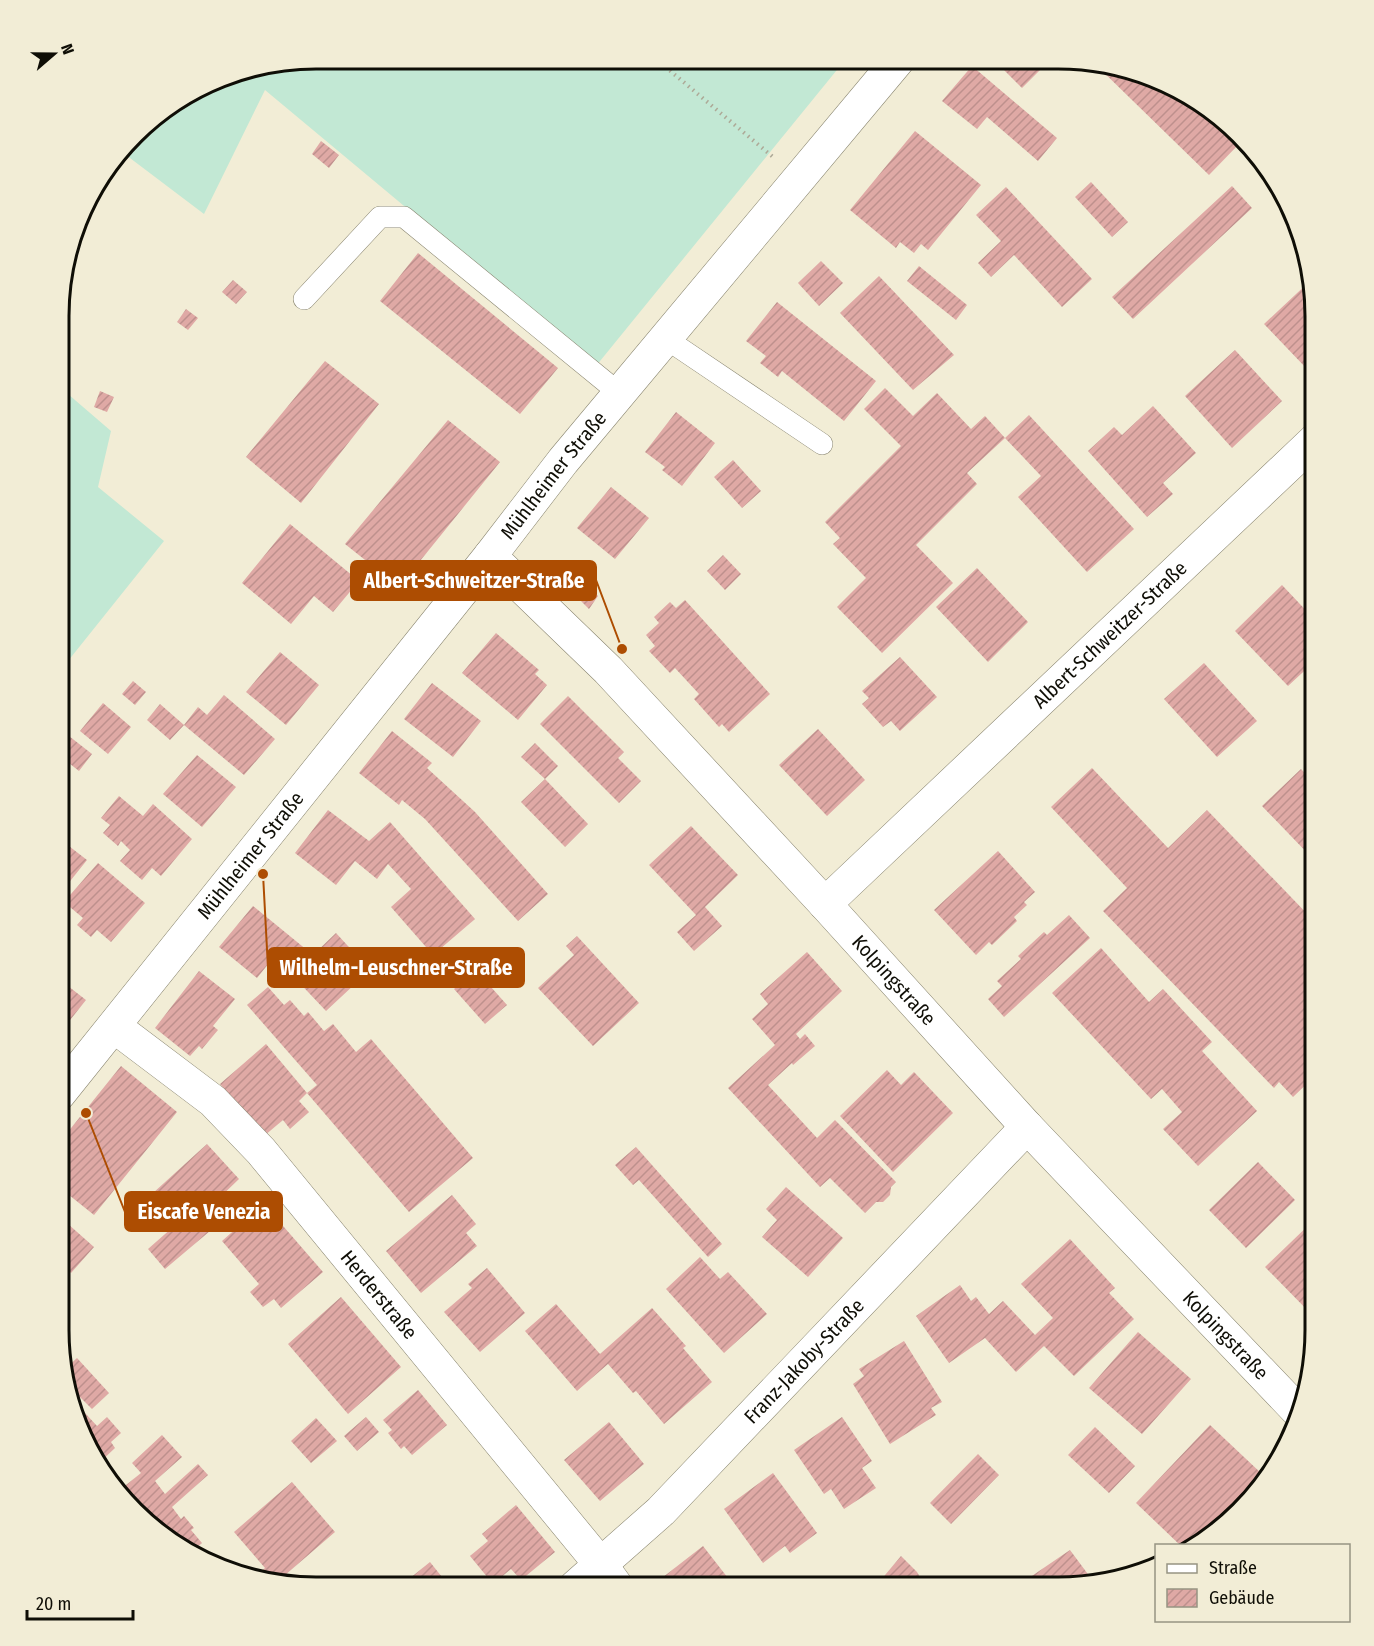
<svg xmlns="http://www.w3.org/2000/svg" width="1374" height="1646" font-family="'Fira Sans Condensed',sans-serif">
<defs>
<pattern id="building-hatch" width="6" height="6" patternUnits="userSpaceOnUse" patternTransform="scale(1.5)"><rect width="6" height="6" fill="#dfa9a5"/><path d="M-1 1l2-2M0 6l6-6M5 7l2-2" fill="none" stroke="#be908d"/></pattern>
</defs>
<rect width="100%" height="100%" fill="#f2edd6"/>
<path fill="#c2e8d4" d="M316,59l529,1 -249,306 -331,-276 -61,124 -82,-62 25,-30 86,-50z
M61,388l50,43 -13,56 66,54 -104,130z"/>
<path fill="url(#building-hatch)" d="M1013,61h36l-27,27 -18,-18z
M1092,61l109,41 39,41 -31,32z
M972,66l85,72 -19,23 -51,-44 -10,12 -35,-28z
M915,131l66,54 -53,65 -7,-6 -7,9 -14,-11 -4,6 -46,-38z
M321,141l18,14 -10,13 -17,-14z
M1091,182l37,40 -16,15 -37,-40z
M1232,186l20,22 -119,111 -21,-22z
M1006,187l86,92 -30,28 -48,-52 -23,22 -13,-14 23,-22 -25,-26z
M418,253l140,115 -38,46 -140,-113z
M821,261l22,22 -24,23 -21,-23z
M919,266l48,39 -11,15 -49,-39z
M879,276l75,79 -41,35 -73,-77z
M233,280l14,12 -11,12 -14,-12z
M1311,280l4,36v45l-8,8 -43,-45z
M777,302l99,79 -32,40 -62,-50 -4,6 -18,-14 6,-7 -20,-15z
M186,309l12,9 -10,12 -11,-8z
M1235,350l47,51 -50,47 -47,-52z
M325,361l54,43 -78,99 -55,-46z
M885,388l28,28 24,-23 34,36 14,-13 20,22 -38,35 10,11 -61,61 37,38 -71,70 -45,-46 29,-29 -33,-34 7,-6 -15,-16 76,-76 -37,-37z
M100,391l14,6 -7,15 -13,-5z
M1153,406l43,47 -33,30 10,11 -26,23 -59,-66 26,-24 8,8z
M676,412l39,31 -33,43 -20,-16 3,-3 -20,-15z
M1029,415l105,114 -47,43 -69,-75 23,-21 -36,-38z
M448,420l52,42 -101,125 -54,-43z
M733,460l28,31 -19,17 -28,-31z
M611,487l38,31 -34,41 -38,-31z
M290,524l69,57 -26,31 -19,-16 -23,28 -49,-41z
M723,555l18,19 -16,16 -18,-19z
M977,568l51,54 -40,40 -52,-55z
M579,576l19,20 -9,13 -14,-14 -2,3 -9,-8z
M1282,585l33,35v41l-27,25 -53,-55z
M685,600l85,94 -41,38 -7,-8 -3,3 -25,-28 5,-5 -24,-26 -5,5 -21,-22 6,-5 -9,-11 13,-12 -5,-6 16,-15 6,6z
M496,633l43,37 -4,4 12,11 -29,35 -56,-47z
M280,652l39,33 -33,40 -40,-33z
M900,657l37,40 -37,34 -9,-10 -8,6 -21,-23 7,-6 -7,-7z
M1204,663l53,58 -40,36 -53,-58z
M133,681l13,11 -11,13 -13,-11z
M432,683l49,38 -28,36 -49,-38z
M224,695l51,44 -31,36 -60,-50 14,-18 9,8z
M568,696l56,56 -6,6 23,23 -22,22 -79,-79z
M103,703l28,24 -23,27 -28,-23z
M160,704l24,21 -14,15 -23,-20z
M60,729l32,25 -13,17 -19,-15z
M818,729l47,51 -38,36 -48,-51z
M392,731l40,32 -5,5 48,44 73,82 -30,27 -93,-102 -23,-19 -3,5 -40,-32z
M535,743l23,23 -13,13 -24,-22z
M197,755l39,32 -34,40 -39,-33z
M1092,768l76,80 39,-38 108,112v154l-22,21 -14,-15 -5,6 -171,-177 24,-23 -76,-81z
M1301,769l14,15v77l-53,-55z
M545,779l43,45 -23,23 -44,-45z
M119,796l24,20 10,-12 39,35 -31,37 -9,-8 -10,12 -22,-19 10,-11 -9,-9 -3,5 -15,-13 7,-8 -9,-7z
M328,810l41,31 21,-19 85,97 -42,36 -42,-48 20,-18 -23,-25 -11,15 -22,-18 -19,24 -41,-32z
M691,826l47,49 -33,32 17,19 -28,25 -17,-19 19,-17 -47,-50z
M65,843l22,17 -20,25 -8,-6 1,-29z
M998,851l37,41 -11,10 3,3 -13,12 3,4 -25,24 -3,-3 -13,13 -42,-45z
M98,863l47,40 -34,39 -14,-12 -6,7 -14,-12 6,-7 -19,-16z
M253,906l60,49 23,-22 34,37 -44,41 -34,-36 -19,-17 -16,20 -38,-31z
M1069,915l21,23 -86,79 -16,-18 14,-13 -5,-5 24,-22 -3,-3 26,-24 3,3z
M577,936l62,67 -46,43 -55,-58 36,-33 -8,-9z
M1101,948l48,54 14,-13 49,53 -10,9 55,60 -59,55 -35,-37 19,-17 -20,-23 -11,10 -99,-106z
M807,952l35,39 -46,43 4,5 5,-5 10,12 -22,19 -1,-2 -24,22 49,53 18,-18 61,62 -5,5 -1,8 -7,7h-7l-11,11 -35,-35 -10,9 -92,-99 47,-43 -23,-26 16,-15 -8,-10z
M475,969l32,36 -22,19 -31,-35z
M199,971l36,28 -22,27 5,4 -16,19 -3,-3 -9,10 -35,-28z
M59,979l27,21 -27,34z
M268,987l16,18 6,-5 14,16 4,-4 16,19 9,-7 23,28 15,-13 102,119 -64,54 -102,-119 10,-8 -70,-80z
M266,1044l41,49 -8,8 10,11 -19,17 -7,-9 -19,16 -44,-52z
M121,1066l56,46 -83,103 -35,-28v-44z
M887,1070l14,15 13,-13 39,41 -60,59 -53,-56z
M207,1144l32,35 -28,27 12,14 -58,49 -17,-20 33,-29 6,7 15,-14 -15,-16 -22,20 -5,-5 -5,5 -13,-14z
M636,1147l86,97 -14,13 -69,-77 -6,5 -18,-20z
M1258,1162l37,38 -49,48 -37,-38z
M786,1187l57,51 -35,39 -46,-40 15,-17 -11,-11z
M452,1195l24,29 -10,9 11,13 -56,47 -35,-42z
M264,1204l59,68 -42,36 -7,-9 -11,8 -13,-15 9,-8 -37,-43z
M59,1216l35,31 -23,26 -12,-11z
M1315,1219v99l-50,-51z
M1070,1239l45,49 -6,5 25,26 -60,57 -30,-30 -28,26 -31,-34 -36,25 -33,-47 44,-31 11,16 5,-4 13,17 14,-13 32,34 18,-17 -32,-34z
M700,1257l20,22 8,-7 39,42 -43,39 -58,-64z
M487,1268l38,45 -45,39 -36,-40 28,-24 -4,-4z
M341,1297l60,70 -53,47 -60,-70z
M556,1304l44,50 52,-46 34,38 -3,2 29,34 -48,42 -28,-33 -3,2 -25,-29 -31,27 -52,-60z
M1138,1332l53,47 -49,55 -53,-46z
M904,1341l38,61 -11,6 5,7 -46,29 -37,-60 11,-8 -5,-7z
M77,1358l32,35 -17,16 -15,-15 -8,7 -2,-4 -3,-27z
M418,1390l29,35 -35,30 -8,-9 -3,3 -13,-16 4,-3 -9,-10z
M85,1413l12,13 10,-9 14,16 -10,9 4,6 -17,16 -5,-5 -16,-39z
M366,1417l13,15 -22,19 -13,-15z
M842,1417l30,44 -10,7 14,20 -32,21 -13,-20 -7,5 -30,-44z
M316,1418l21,23 -26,22 -20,-22z
M609,1422l35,42 -44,37 -36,-41z
M1210,1425l52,49 -68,72h-13l-45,-43z
M1095,1427l40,39 -26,27 -41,-38z
M162,1435l20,22 -27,24 10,13 33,-30 10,11 -36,32 9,12 3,-3 10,12 -3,2 11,13 -12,10 -17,-9 -52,-55 20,-16 -9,-10z
M978,1454l21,21 -48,49 -21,-21z
M773,1473l44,60 -27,20 -5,-7 -22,17 -39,-54z
M292,1482l43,50 -58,50 -24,-4 12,-10 -31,-36z
M516,1505l39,47 -34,28 -10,-11 -18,15 -23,-28 18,-15 -6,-7z
M703,1546l32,41h-73l-4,-6z
M1070,1550l23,31 -19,6h-48l-3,-5z
M901,1556l16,16 9,15h-51z
M430,1562l20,25h-51z"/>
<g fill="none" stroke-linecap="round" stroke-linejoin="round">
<g stroke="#87836e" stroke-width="22">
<path id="lane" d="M304,299l76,-82h24l215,176
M665,338l157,106"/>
</g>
<g stroke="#87836e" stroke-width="34">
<g id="street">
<path id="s1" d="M490,556l118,114 217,234 202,223 269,282"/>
<path id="s2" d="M825,904l490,-464"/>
<path id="s3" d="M115,1027l98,74 48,50 340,414 16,22"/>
<path id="s4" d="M575,1587l86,-76 366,-384"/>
</g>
</g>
<g stroke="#87836e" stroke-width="34">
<g id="secondary">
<path id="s5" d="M59,1094l431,-538 73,-95 335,-401"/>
</g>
</g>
<path stroke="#ada997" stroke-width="4" stroke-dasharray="1.5 4.5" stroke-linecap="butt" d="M656,59l117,98"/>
<use href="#lane" stroke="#fff" stroke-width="21"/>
<use href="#street" stroke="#fff" stroke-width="33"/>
<use href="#secondary" stroke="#fff" stroke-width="33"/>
</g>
<g text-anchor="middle" stroke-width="6" stroke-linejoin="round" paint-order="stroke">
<g font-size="20" fill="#0f0e06" stroke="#f2edd6">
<text dy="7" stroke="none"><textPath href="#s5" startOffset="792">Mühlheimer Straße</textPath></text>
<text dy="7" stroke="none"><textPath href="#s2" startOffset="392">Albert-Schweitzer-Straße</textPath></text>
<text dy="7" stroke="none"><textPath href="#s5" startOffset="306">Mühlheimer Straße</textPath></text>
<text dy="7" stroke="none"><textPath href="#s1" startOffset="586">Kolpingstraße</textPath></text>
<text dy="7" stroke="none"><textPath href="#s3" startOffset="378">Herderstraße</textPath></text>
<text dy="7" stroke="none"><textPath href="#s1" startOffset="1072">Kolpingstraße</textPath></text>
<text dy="7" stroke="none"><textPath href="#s4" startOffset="322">Franz-Jakoby-Straße</textPath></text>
</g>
</g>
<path d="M0 0H1374V1646H0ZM316 69H1058A247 247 0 0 1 1305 316V1330A247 247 0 0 1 1058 1577H316A247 247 0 0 1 69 1330V316A247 247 0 0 1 316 69Z" fill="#f2edd6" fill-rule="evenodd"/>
<path fill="none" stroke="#0f0e06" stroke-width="3" d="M316 69H1058A247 247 0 0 1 1305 316V1330A247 247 0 0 1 1058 1577H316A247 247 0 0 1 69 1330V316A247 247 0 0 1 316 69Z"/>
<path fill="none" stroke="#ad4d02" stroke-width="2" d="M622 649L596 580M263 874L268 968M86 1113L125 1212"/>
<g fill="#ad4d02" stroke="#f2edd6" stroke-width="2">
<circle cx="622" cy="649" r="6"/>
<circle cx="263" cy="874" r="6"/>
<circle cx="86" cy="1113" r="6"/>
</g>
<g fill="#ad4d02" stroke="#ad4d02" stroke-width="2">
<rect x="351" y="561" width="245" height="39" rx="6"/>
<rect x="268" y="948" width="256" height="39" rx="6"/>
<rect x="125" y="1192" width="157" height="39" rx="6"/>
</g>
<g font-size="21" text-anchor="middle" font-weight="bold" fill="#fff">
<text x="474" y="588">Albert-Schweitzer-Straße</text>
<text x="396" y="975">Wilhelm-Leuschner-Straße</text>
<text x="204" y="1219">Eiscafe Venezia</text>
</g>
<rect x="1155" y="1544" width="195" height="78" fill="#f2edd6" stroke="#979483" stroke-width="1.5"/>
<rect x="1167" y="1564" width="30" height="9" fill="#ffffff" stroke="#979483" stroke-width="1.5"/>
<text x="1209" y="1574" font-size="18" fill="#0f0e06">Straße</text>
<rect x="1167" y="1589" width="30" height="18" fill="url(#building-hatch)" stroke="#979483" stroke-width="1.5"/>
<text x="1209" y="1604" font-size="18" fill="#0f0e06">Gebäude</text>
<g transform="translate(54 54) rotate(70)" stroke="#f2edd6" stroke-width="4.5" paint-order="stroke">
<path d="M0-4.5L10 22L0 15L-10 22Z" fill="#0f0e06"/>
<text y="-9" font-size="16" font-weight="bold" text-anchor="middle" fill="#0f0e06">N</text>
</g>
<path d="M27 1610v9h106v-9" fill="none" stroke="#0f0e06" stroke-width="3"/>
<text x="36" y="1610" font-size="18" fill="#0f0e06" stroke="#f2edd6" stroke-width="4.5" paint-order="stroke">20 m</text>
</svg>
